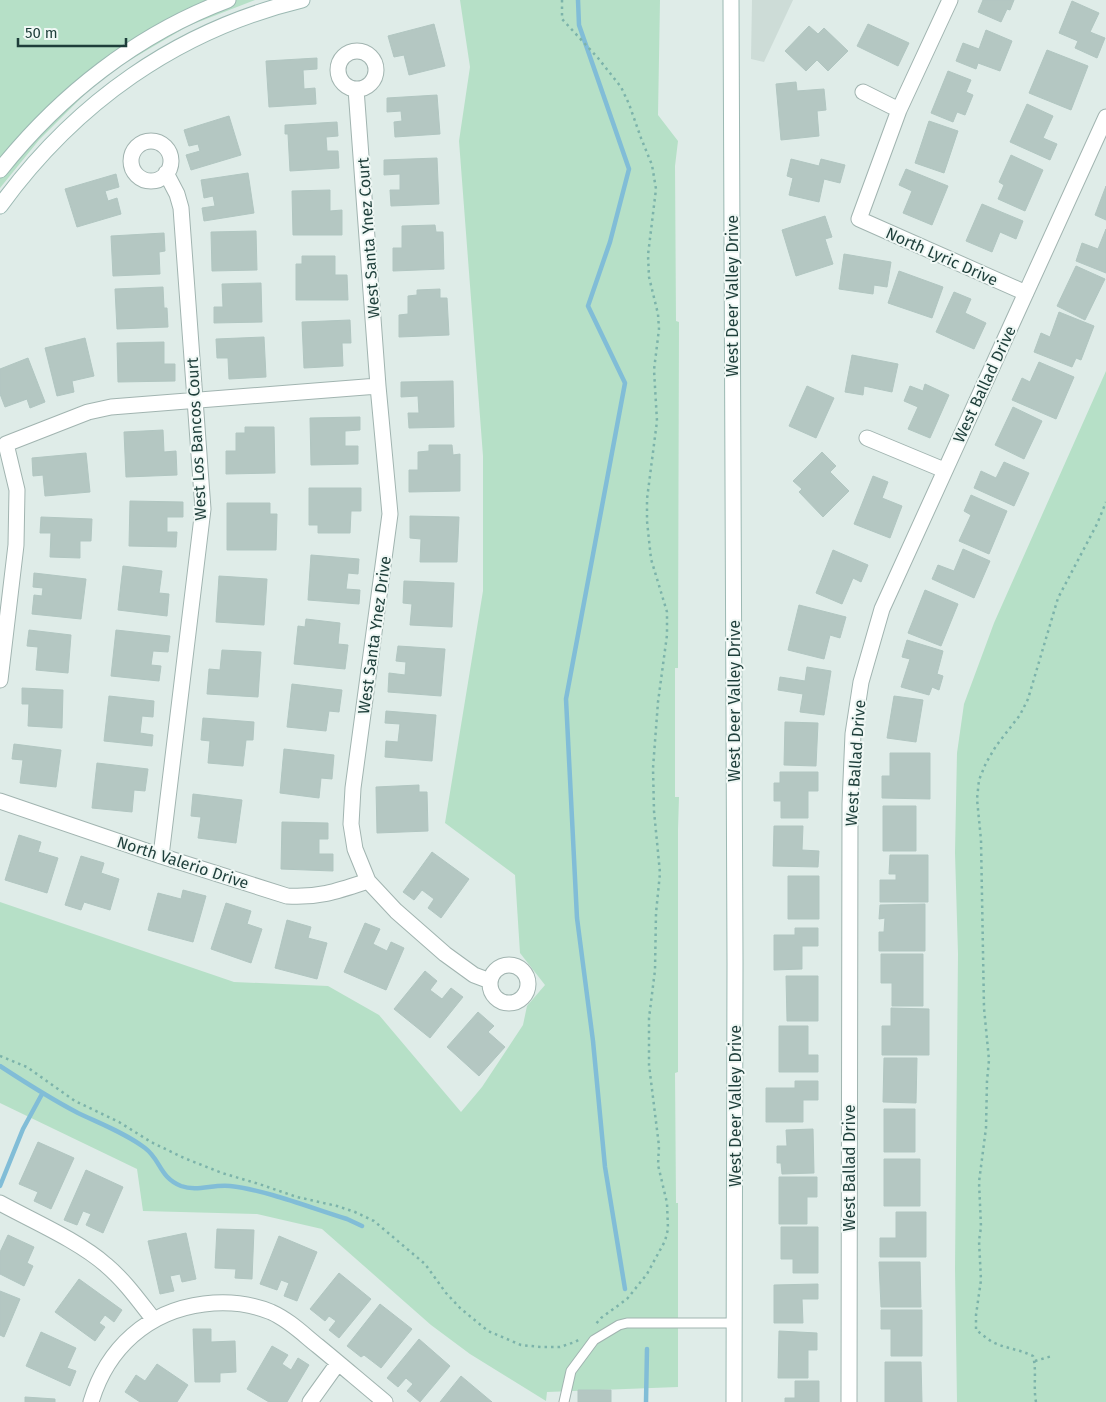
<svg xmlns="http://www.w3.org/2000/svg" width="1106" height="1402" font-family="'Fira Sans',sans-serif">
<rect width="100%" height="100%" fill="#dfece8"/>
<path fill="#cddcd7" d="M752,0h41l-29,62 -13,-3z"/>
<path fill="#b6e0c7" d="M0,0h255l-67,26 -85,50 -64,64 -39,48z
M460,0h200l-2,115 20,26 -3,25 1,155 3,1 -1,333v13h-3v129h4l-1,32v243l-3,1 1,130h2v184l-131,5 -1,9 -76,-47 -39,-29 -109,-96 -65,-15 -114,-3 -6,-42 -137,-66v-201l234,80 94,4 51,29 82,97 21,-25 41,-62 4,-19 18,-21 -25,-32 -5,-78 -70,-52 38,-232v-135l-24,-315 11,-74z
M1106,371v1031h-149l-2,-134 3,-314 -3,-101 2,-100 7,-49 30,-81z"/>
<g fill="none" stroke-linecap="round" stroke-linejoin="round">
<path stroke="#81bdd7" stroke-width="4.5" d="M578,0l1,25 50,144 -19,73 -22,64 37,77 -59,316 11,219 16,123 12,126 20,122
M0,1066c26,17 51,33 78,47 23,11 47,20 67,35 16,12 14,29 36,38 16,6 32,-2 49,0 36,4 81,22 117,33l15,7
M0,1186l23,-57 19,-35
M646,1402l1,-53"/>
</g>
<path fill="#b4c7c2" stroke="#b1c6c1" d="M983,0h31l-4,10 -3,-1 -6,13 -23,-10z
M1072,1l27,12 -9,19 15,6 -8,20 -22,-10 3,-7 -19,-8z
M434,24l11,42 -36,9 -5,-20 -10,2 -6,-21z
M868,24l41,19 -11,23 -41,-20z
M809,26l9,8 6,-6 24,23 -20,20 -11,-11 -11,11 -21,-20z
M986,30l26,11 -12,30 -22,-8 -2,6 -20,-8 7,-18 16,6z
M1047,50l41,16 -17,44 -42,-17z
M317,58v11l-14,1 1,19 11,-1 1,16 -47,3 -3,-46z
M948,71l23,9 -5,12 7,3 -8,20 -8,-3 -4,10 -22,-9z
M796,82l1,9 27,-2 2,21 -9,1 2,25 -38,4 -5,-56z
M437,95l3,39 -45,3 -1,-15 8,-1 -1,-10 -14,1v-14z
M1027,104l26,12 -10,22 14,6 -7,16 -40,-18z
M229,116l12,39 -50,15 -5,-15 14,-4 -2,-7 -9,2 -5,-16z
M929,121l29,10 -14,42 -29,-10z
M337,122l1,14 -12,1 1,14h11l1,17 -49,3 -2,-37h-3v-9z
M1011,155l32,15 -18,41 -27,-12 6,-14 -5,-3z
M437,158l2,46 -48,2 -1,-16h10v-16l-16,1v-15z
M791,159l28,7 2,-7 24,6 -5,18 -16,-4 -5,23 -30,-7 4,-17 -6,-2z
M906,169l42,17 -16,39 -29,-12 9,-22 -13,-6z
M248,173l6,40 -50,8 -2,-13 13,-2 -2,-10 -9,2 -3,-18z
M116,174l3,13 -14,4 3,10 9,-3 4,16 -44,13 -12,-38z
M1106,186v34l-11,-5z
M330,190v21l12,-1v25h-49l-1,-44z
M982,204l41,17 -7,18 -16,-7 -8,20 -26,-11z
M825,216l7,21 -7,2 8,25 -37,12 -14,-46z
M435,225l1,7h7l1,37 -51,2v-23h9v-22z
M1106,229v44l-30,-12 6,-18 16,6z
M256,231l1,39 -45,1 -1,-39z
M164,233l1,18 -6,1 1,22 -47,2 -2,-40z
M844,254l47,8 -4,25 -13,-2 -1,9 -34,-5z
M302,256h33v19h12l1,25h-52v-36h6z
M1076,266l29,13 -20,41 -28,-14z
M899,271l44,16 -11,31 -44,-15z
M261,283l1,39 -48,1v-16h9l-1,-23z
M163,287l1,21h3l1,19 -51,2 -2,-40z
M440,289v9h7l2,37 -50,2v-22l9,-1v-18l9,-1v-5z
M954,292l17,7 -6,14 21,10 -12,26 -38,-17z
M1059,312l35,14 -13,34 -5,-2 -4,9 -38,-15 7,-19 9,4z
M350,320l1,23h-9l1,23 -39,2 -2,-46z
M264,337l2,40 -37,2 -1,-21h-11l-1,-19z
M85,338l9,38 -22,5 2,11 -17,4 -12,-48z
M164,342v22h11v17l-57,1 -1,-39z
M852,355l46,9 -6,28 -28,-6 -1,9 -18,-3z
M28,358l17,44 -15,6 -3,-9 -22,8 -5,-13v-25z
M1039,362l35,15 -18,42 -44,-19 10,-22 8,4z
M453,381l1,46 -45,1 -1,-15h11l-1,-17 -17,1v-15z
M925,384l24,11 -19,43 -22,-9 10,-22 -14,-6 6,-15 13,5z
M807,386l27,12 -18,40 -27,-12z
M1013,407l29,14 -18,38 -29,-14z
M360,417v13l-15,1v15h13v18l-47,1 -1,-47z
M245,427h29l1,46 -49,1v-23h10v-18h9z
M163,430l1,22 12,-1 1,24 -51,2 -2,-45z
M429,445h23l1,10 7,-1v37l-51,1v-22h9v-18l11,-1z
M822,452l14,14 -6,6 19,19 -26,26 -24,-25 3,-3 -9,-8z
M86,453l4,39 -45,4 -2,-21 -10,1 -1,-18z
M1004,462l25,11 -15,33 -40,-18 7,-17 15,7z
M873,476l15,6 -6,16 20,8 -12,32 -36,-14z
M309,488h52v23h-10l-1,22h-32v-8h-9z
M971,495l36,16 -18,43 -30,-13 12,-26 -7,-4z
M130,501l53,1v15h-16v15h10l-1,15 -47,-1z
M227,503h43v11h7l-1,36h-49z
M410,516l49,1 -2,45h-37l1,-23 -11,-1z
M41,517l51,2 -1,22h-11v17l-30,-1 1,-24h-11z
M963,549l27,12 -16,37 -42,-19 6,-14 16,6z
M833,550l35,15 -7,17 -8,-4 -11,26 -26,-11z
M311,555l48,4 -1,15 -10,-1 -2,16 14,1 -1,14 -51,-4z
M123,566l39,5 -3,22 10,1 -2,22 -49,-6z
M34,573l52,6 -5,40 -49,-5 2,-19 8,1 1,-8 -10,-1z
M219,576l48,3 -3,46 -48,-3z
M404,581l50,2 -2,44 -42,-2 2,-21 -9,-1z
M925,590l33,14 -17,42 -33,-13z
M799,605l47,12 -6,21 -10,-3 -6,24 -36,-9z
M306,619l34,4 -2,21 10,1 -3,24 -51,-5 4,-38 7,1z
M29,630l42,5 -3,38 -32,-3 2,-23 -11,-1z
M116,630l54,6 -2,16 -15,-1 -2,14 10,1 -2,15 -48,-5z
M907,640l36,11 -6,23 6,2 -4,14 -7,-3 -3,8 -28,-8 9,-28 -8,-2z
M398,646l47,3 -4,47 -53,-4 1,-19 16,2 1,-13 -10,-1z
M222,650l39,2 -3,45 -51,-3 2,-25 11,1z
M807,667l24,4 -7,44 -24,-3 3,-18 -25,-4 2,-13 25,4z
M292,684l50,6 -3,22 -10,-1 -3,20 -39,-4z
M22,688l41,2 -1,38 -34,-2 1,-22h-7z
M109,696l45,5 -1,16 -11,-1 -2,17 13,2 -1,11 -48,-5z
M894,696l29,4 -7,42 -29,-4z
M386,711l50,4 -4,46 -47,-4 1,-16 12,1 2,-18 -15,-1z
M203,718l51,4 -1,18h-7l-3,26 -35,-3 2,-22 -9,-1z
M785,722l33,1 -2,43 -32,-1z
M14,744l47,6 -5,37 -36,-4 3,-23 -11,-1z
M284,749l50,6 -2,24 -11,-1 -2,20 -39,-5z
M890,753h40v46l-48,-1v-22h8z
M97,763l51,6 -3,22 -11,-1 -2,22 -40,-4z
M780,772h38v19h-10v27h-27v-17h-7v-18h6z
M419,785v7h8l1,39 -51,2 -1,-46z
M193,794l49,6 -6,43 -38,-5 3,-21 -10,-1z
M883,806h33v45h-33z
M282,822l46,1v16h-9v15h14v17l-52,-2z
M774,826h29l-1,24 17,1 -1,16 -45,-1z
M19,835l22,7 -3,10 20,6 -11,35 -42,-13z
M432,852l37,27 -28,39 -13,-10 6,-9 -12,-9 -8,10 -11,-8z
M890,855h38v47h-48v-22h16v-6h-7z
M81,856l23,7 -3,10 18,6 -9,31 -26,-8 -3,8 -16,-5z
M788,876h31v43h-31z
M183,890l23,6 -13,46 -45,-12 10,-37 23,6z
M226,903l25,8 -4,13 15,5 -11,34 -40,-14z
M925,904v47h-46v-19h5l1,-14 -6,1 1,-14z
M287,920l24,7 -3,11 19,5 -10,36 -42,-11z
M365,923l15,6 -7,15 14,7 4,-9 13,6 -18,42 -42,-18z
M795,928h23v18h-16v23l-28,1v-35h21z
M881,954h42v52h-31v-23h-11z
M425,971l12,10 -7,9 12,9 9,-11 12,9 -33,41 -36,-29z
M786,976h32v45h-31z
M891,1008l38,1v46h-47v-29h9z
M478,1012l16,14 -6,6 17,15 -26,29 -32,-29z
M779,1026h29v29h10v17h-39z
M884,1058h33l-1,45 -33,-1z
M795,1081h23v19h-15v22h-37v-34h29z
M884,1109h31v43h-31z
M813,1129l1,44 -32,1 -1,-11h-4v-17h10l-1,-16z
M38,1142l36,16 -23,51 -17,-8 4,-9 -19,-8z
M884,1159h36v47h-36z
M86,1170l37,17 -20,46 -17,-8 5,-11 -8,-3 -6,14 -13,-5z
M779,1177h38v20h-10v27h-28z
M896,1212h30v45h-46v-19h16z
M781,1227h37v46h-25v-14h-12z
M217,1229l37,1 -2,49 -17,-1 1,-9 -21,-1z
M186,1233l10,46 -14,3 -2,-8 -10,2 4,15 -14,3 -12,-53z
M8,1235l26,12 -7,16 6,3 -9,20 -24,-12v-22z
M279,1236l38,16 -20,49 -13,-5 5,-13 -8,-3 -4,10 -17,-6z
M879,1262h41l1,45h-40z
M339,1273l32,26 -32,39 -10,-8 7,-9 -7,-5 -4,5 -15,-12z
M79,1279l43,31 -8,12 -9,-7 -6,8 6,4 -10,14 -40,-29z
M818,1284v15h-16l1,24h-29v-38z
M0,1291l20,8 -16,38 -4,-2z
M380,1304l32,25 -31,39 -17,-13 -3,2 -14,-11z
M881,1310h41v46h-31v-27h-10z
M193,1329h18v13l24,-1 1,31 -16,1v9h-25z
M779,1331l38,2v17h-9v28h-30z
M41,1332l35,16 -9,20 9,3 -6,15 -44,-20z
M419,1339l31,27 -30,36 -13,-11 6,-7 -7,-6 -8,9 -11,-9z
M272,1346l16,9 -6,9 9,6 7,-12 11,7 -22,37h-18l-22,-13z
M885,1362h36l1,40h-37z
M157,1364l31,21 -11,17h-37l-15,-10 11,-17 9,6z
M461,1376l31,26h-52z
M795,1381h24v21h-34v-4h10z
M578,1390h33v12h-33z
M25,1397l30,2v3h-30z"/>
<g fill="none" stroke-linecap="round" stroke-linejoin="round">
<g stroke="#a1b4b0" stroke-width="11">
<path id="lane" d="M564,1402l7,-31 23,-31 25,-15 8,-2h107"/>
</g>
<g stroke="#a1b4b0" stroke-width="17">
<path id="street" d="M950,0l-51,110 -40,109 167,74
M338 70a19 19 0 1 1 38 0a19 19 0 1 1-38 0Z
M356,89l22,297 12,128 -37,274 -2,36 4,25 13,32 28,30 49,43 29,21 16,6
M863,92l36,18
M131 161a20 20 0 1 1 40 0a20 20 0 1 1-40 0Z
M867,438l77,32
M0,680l16,-135 1,-55 -11,-46 82,-32 23,-5 267,-21
M0,801l161,55 126,40c32,2 51,-5 81,-15
M161,856l42,-347 -22,-301 -4,-14 -11,-21
M490 984a19 19 0 1 1 38 0a19 19 0 1 1-38 0Z
M0,1203c33,18 79,38 106,62 19,16 33,36 48,55
M91,1402c16,-54 57,-91 113,-98 24,-3 45,-1 67,8 18,8 32,22 47,34 22,18 44,37 67,56
M310,1402l28,-39
M849,1402l1,-598 3,-70 8,-52 21,-73 224,-492"/>
</g>
<g stroke="#9cb9b3" stroke-width="17">
<path id="secondary" d="M731,0l4,963 -1,439
M0,170c60,-75 137,-136 228,-170
M0,206c75,-103 177,-176 302,-206"/>
</g>
<path stroke="#7cb3aa" stroke-width="2.5" stroke-dasharray="2.5 4" stroke-linecap="butt" d="M562,0v19l36,39 23,29 8,17 12,34 11,27 4,24 -8,66 1,22 9,37 1,15 -5,41 3,51 -10,78v22l4,38 16,53v23l-9,67 -5,66 1,43 6,62 -4,40 -1,57 -6,48v47l10,81 -1,19 9,38 1,26 -3,12 -18,33 -20,25 -26,19 -6,7
M0,1056l27,11 48,34 44,21 32,20 33,16 38,15 37,11 38,13 40,9 18,6 19,9 51,43 21,29 14,15 28,23 33,14 20,2h19l15,-5 5,-3
M1035,1361l17,-5
M1036,1402c-3,-16 1,-31 -3,-46 -12,-6 -24,-7 -36,-12 -8,-3 -14,-9 -21,-14v-15l5,-35 -2,-39 2,-14 -2,-45 7,-54 1,-47 2,-21 -5,-52 -3,-168 -4,-41 2,-19 7,-17 10,-17 24,-31 8,-16 30,-101 39,-74 9,-22"/>
<use href="#lane" stroke="#fff" stroke-width="9"/>
<use href="#street" stroke="#fff" stroke-width="15"/>
<use href="#secondary" stroke="#fff" stroke-width="15"/>
</g>
<g text-anchor="middle" stroke-width="4" stroke-linejoin="round" paint-order="stroke">
<g font-size="16" fill="#1e3e3a" stroke="#f0f8f5">
<text transform="translate(368 238) rotate(-94)" y="6">West Santa Ynez Court</text>
<text transform="translate(942 256) rotate(24)" y="6">North Lyric Drive</text>
<text transform="translate(732 296) rotate(-90)" y="6">West Deer Valley Drive</text>
<text transform="translate(984 384) rotate(-65)" y="6">West Ballad Drive</text>
<text transform="translate(196 439) rotate(-93)" y="6">West Los Bancos Court</text>
<text transform="translate(374 635) rotate(-82)" y="6">West Santa Ynez Drive</text>
<text transform="translate(734 701) rotate(-90)" y="6">West Deer Valley Drive</text>
<text transform="translate(855 763) rotate(-86)" y="6">West Ballad Drive</text>
<text transform="translate(183 862) rotate(18)" y="6">North Valerio Drive</text>
<text transform="translate(735 1106) rotate(-90)" y="6">West Deer Valley Drive</text>
<text transform="translate(849 1168) rotate(-90)" y="6">West Ballad Drive</text>
</g>
</g>
<path d="M18 38v8h108v-8" fill="none" stroke="#1e3e3a" stroke-width="2.5"/>
<text x="25" y="38" font-size="15" fill="#1e3e3a" stroke="#f0f8f5" stroke-width="4" paint-order="stroke">50 m</text>
</svg>
